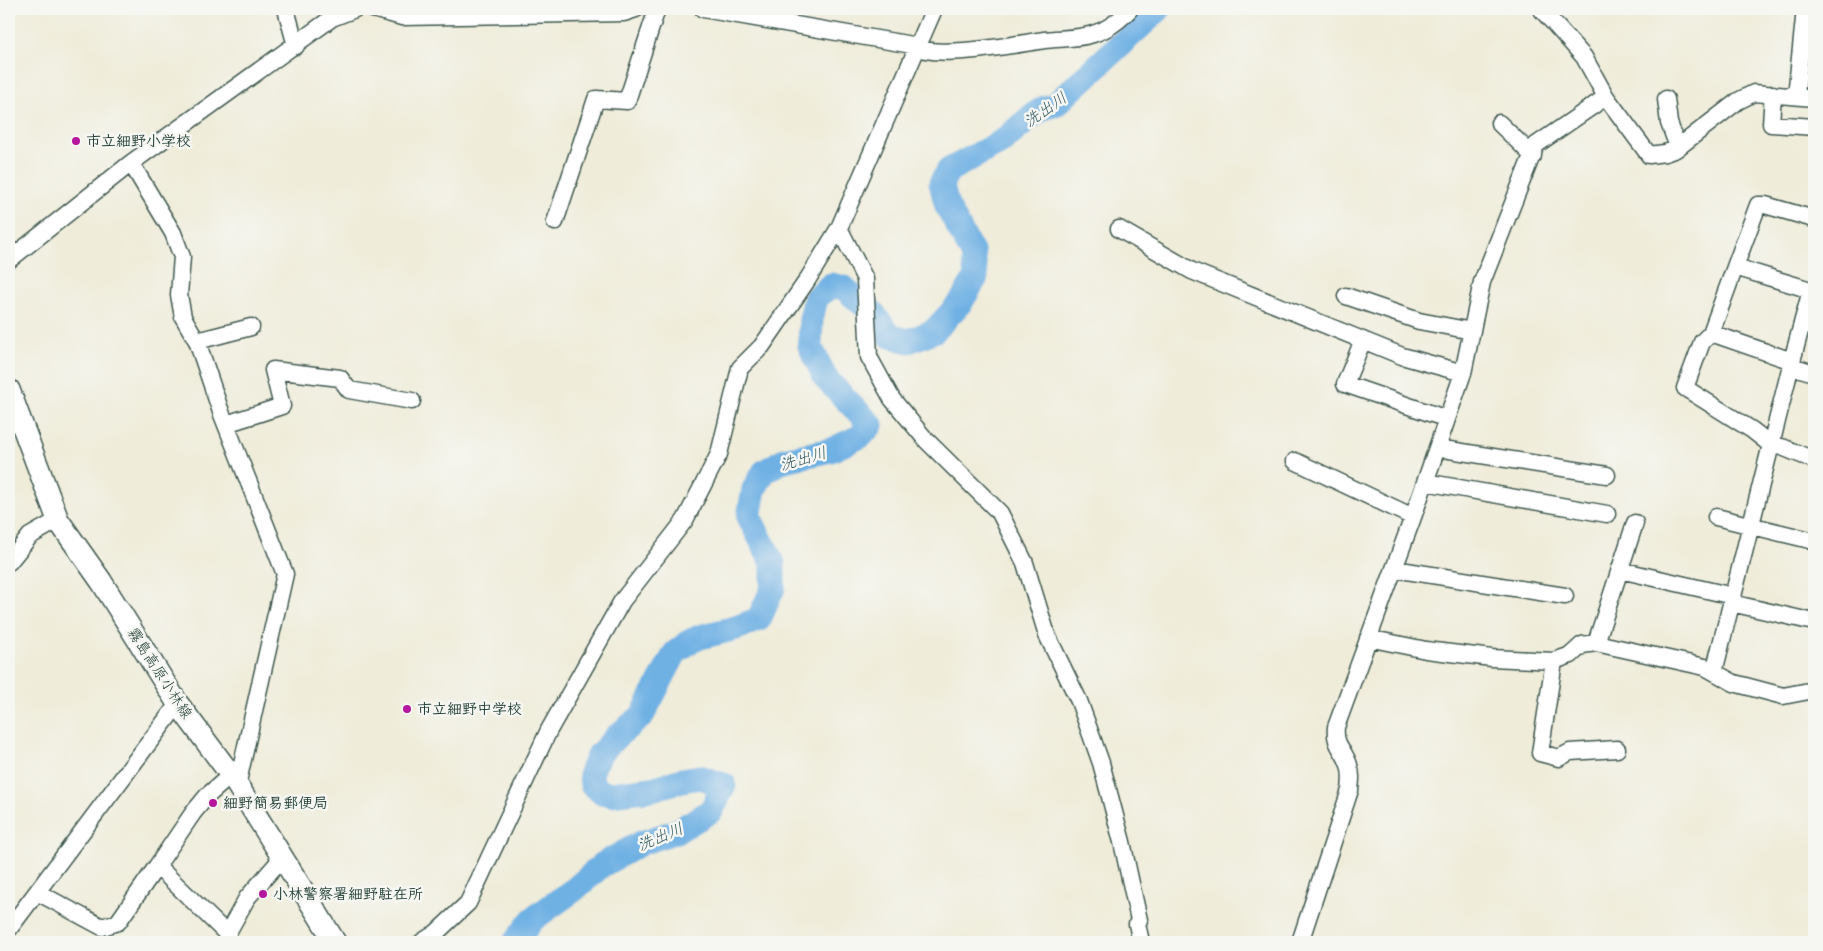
<svg xmlns="http://www.w3.org/2000/svg" width="1823" height="951" font-family="'Gochi Hand','Klee One',sans-serif">
<rect width="100%" height="100%" fill="#f6f6f2"/>
<filter id="ink" filterUnits="userSpaceOnUse"><feTurbulence type="fractalNoise" baseFrequency=".02" numOctaves="2"/><feDisplacementMap in="SourceGraphic" scale="10" xChannelSelector="R" yChannelSelector="G"/><feConvolveMatrix kernelMatrix="1 2 1 2 8 2 1 2 1" color-interpolation-filters="sRGB"/></filter>
<filter id="wash" filterUnits="userSpaceOnUse"><feTurbulence type="fractalNoise" baseFrequency=".0096" numOctaves="4" result="noise"/><feDisplacementMap in="SourceGraphic" scale="20" xChannelSelector="R" yChannelSelector="G"/><feGaussianBlur stdDeviation="1.12" result="paint"/><feColorMatrix in="noise" values="0 0 0 0 0 0 0 0 0 0 0 0 0 0 0 0 0 1.4 0 .05"/><feComposite in="paint" operator="in"/></filter>
<g filter="url(#wash)">
<rect width="100%" height="100%" fill="#efecd9"/>
<g fill="none" stroke-linecap="round" stroke-linejoin="round">
<path stroke="#70b1e4" stroke-width="25" d="M515,942l18,-23 42,-30 27,-24 39,-22 36,-12 34,-20 13,-26 -24,-8 -18,3 -30,9 -41,5 -10,-2 -9,-8 -1,-11 7,-17 19,-20 25,-20 33,-63 14,-11 11,-5 36,-9 23,-9 14,-31v-25l-24,-46 5,-28 10,-17 20,-12 47,-10 30,-14 10,-11 -45,-46 -16,-33 1,-27 5,-21 15,-13 13,3 29,25 17,23 19,5 25,-10 27,-29 15,-25 -3,-23 -26,-48 -6,-23 8,-13 54,-29 30,-26 11,-7 11,-3 104,-96"/>
</g>
</g>
<g filter="url(#ink)">
<g fill="none" stroke-linecap="round" stroke-linejoin="round">
<g stroke="#3e574d" stroke-width="19">
<path id="minor" d="M286,9l10,37
M373,9l29,8 222,-4 12,-4
M703,9l209,36c23,16 104,-1 132,-5 15,-2 35,-1 49,-6 14,-4 28,-15 37,-25
M934,9l-95,219 26,51 4,78 23,42 34,41 74,73 25,50 22,72 32,66 22,62 21,79 17,78 -2,4 4,18
M1541,9l43,48 22,40 43,58 16,-2 11,-4 62,-48 16,-8 60,5
M1773,94l-2,30 43,3
M1796,96l9,-87
M1666,99l3,24 9,24
M1499,123l34,33
M131,163l42,70 9,24 -3,38 4,22 14,24 24,71 64,162 -48,212
M555,222l41,-123 31,2 30,-92
M1119,229l73,42 210,85 61,17
M9,260l122,-97 201,-145 23,-9
M1735,267l23,-62h7l49,14
M1814,291l-79,-24 -24,66 -9,9 -17,46 67,42 19,15 11,2 32,13
M1346,296l73,25 53,10
M1711,333l81,28 19,-71
M1363,340l-18,44 102,35
M197,341l54,-14
M1791,366l23,7
M226,424l56,-18 -9,-36 67,8 9,12 63,11
M1437,448l170,27
M1295,461l118,56
M1425,482l182,32
M1716,517l98,24
M9,562l21,-26 28,-16
M1394,569l171,27
M1620,570l113,26
M1731,603l83,19
M1368,638l58,12 66,8 62,3 17,-6 11,-10 14,-2 109,24 9,5 78,-311
M1596,643l39,-120
M1554,661l-14,92 19,5 11,-6 47,-3
M1714,672l20,11 49,13 31,-6
M157,866l36,-53 14,-17 24,-21
M37,892l65,35 16,-5 39,-56 70,68 20,-36 35,-40
M9,929l169,-225
M422,942l14,-9 32,-30 81,-173 73,-129 63,-81 34,-66 21,-86 22,-22 44,-64 33,-54
M1300,942l50,-152c1,-9 2,-16 -1,-25 -5,-16 -15,-19 -13,-38l77,-210 50,-144 19,-91 54,-137 70,-48"/>
</g>
<g stroke="#3e574d" stroke-width="24">
<path id="major" d="M9,390l49,130 43,61 77,123 53,71 104,167"/>
</g>
<use href="#minor" stroke="#fff" stroke-width="16"/>
<use href="#major" stroke="#fff" stroke-width="21"/>
</g>
</g>
<g fill="#b5179e" stroke="#f6f6f2" stroke-width="2">
<circle cx="76" cy="141" r="5"/>
<circle cx="407" cy="709" r="5"/>
<circle cx="213" cy="803" r="5"/>
<circle cx="263" cy="894" r="5"/>
</g>
<g text-anchor="middle" stroke-width="5" stroke-linejoin="round" paint-order="stroke">
<g font-size="15" font-weight="bold" fill="#1f3d34" stroke="#f6f6f2" text-anchor="start">
<text x="86" y="146">市立細野小学校</text>
<text x="417" y="714">市立細野中学校</text>
<text x="223" y="808">細野簡易郵便局</text>
<text x="273" y="899">小林警察署細野駐在所</text>
</g>
<g font-size="15" fill="#1f3d34" stroke="#f6f6f2">
<text transform="translate(160 673) rotate(57)" y="5">霧島高原小林線</text>
</g>
<g font-size="16" font-style="italic" fill="#335a60" stroke="#f6f6f2">
<text transform="translate(1045 109) rotate(-35)" y="6">洗出川</text>
<text transform="translate(803 458) rotate(-16)" y="6">洗出川</text>
<text transform="translate(660 836) rotate(-23)" y="6">洗出川</text>
</g>
</g>
<rect width="1823" height="951" fill="none" stroke="#f6f6f2" stroke-width="30"/>
</svg>
